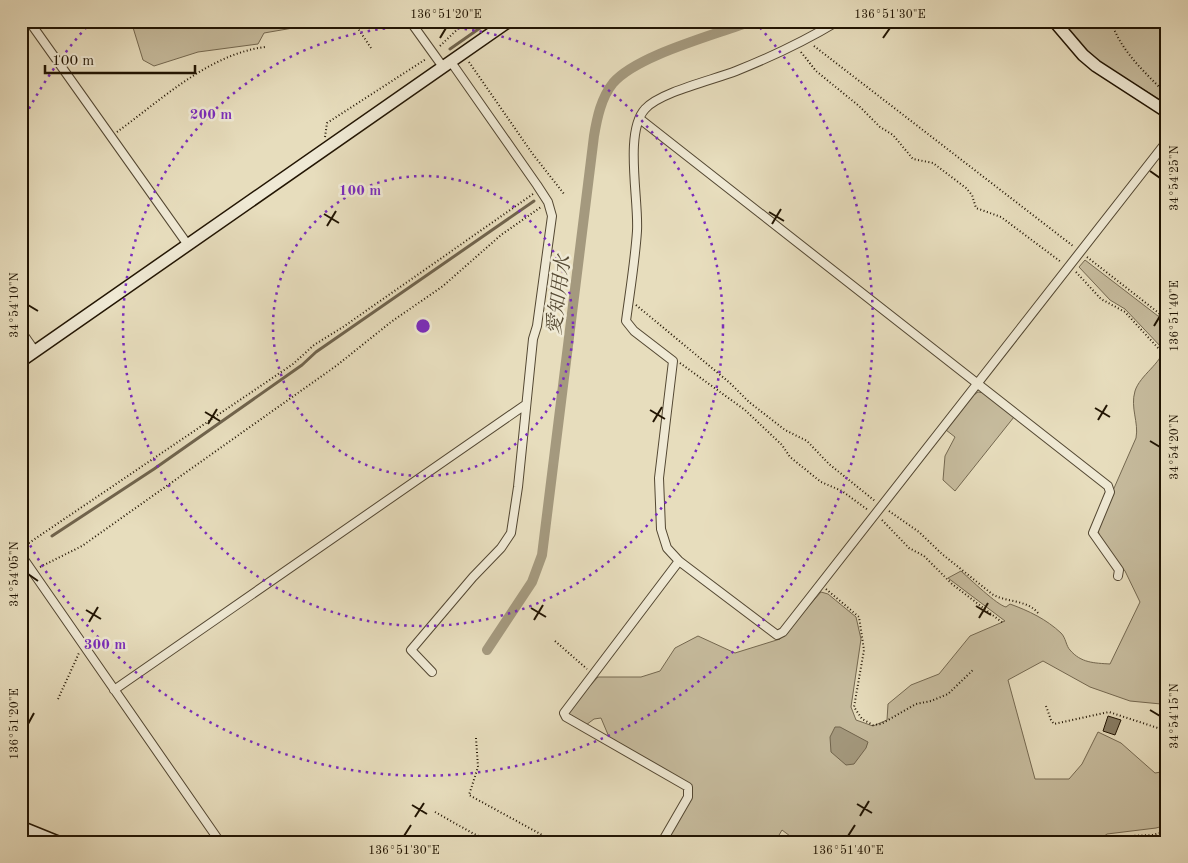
<svg xmlns="http://www.w3.org/2000/svg" width="1188" height="863" font-family="'Old Standard TT','Noto Serif JP',serif">
<rect width="100%" height="100%" fill="#e7ddbd"/>
<filter id="stains"><feTurbulence type="fractalNoise" baseFrequency=".004" numOctaves="4"/><feColorMatrix values="0 0 0 0 .2 0 0 0 0 .09 0 0 0 0 .02 0 0 0 .5 -.17"/></filter>
<radialGradient id="worn" r=".72"><stop offset=".6" stop-color="#630" stop-opacity="0"/><stop offset="1" stop-color="#630" stop-opacity=".3"/></radialGradient>
<path fill="#c6bb9d" stroke="#746850" d="M131,21h184l1,3 -52,9 -6,11 -60,8 -44,14 -11,-6z
M1061,21h106v83l-63,-39 -23,-20z
M1085,260l73,56 9,-2v363l-6,27 -31,-3 -40,-14 -47,-26 -35,19 27,99h34l13,-15 16,-32 23,11 34,30 12,-2v54l-11,3 -49,6 -4,3 3,5h-42l-4,-6 -10,6h-252l-16,-12 -7,12h-110l26,-53 -3,-6 -79,-46 -8,-19 -7,1 -8,6 -18,-11 7,-12 23,-25h43l19,-6 15,-23 23,-12 37,17 45,-14 41,-47 7,2 28,23 5,22 -10,68 5,13 17,6 14,-6 1,-16 23,-19 28,-11 31,-38 35,-15 -57,-43 13,-7c9,8 36,34 45,36l4,-3c19,7 36,15 51,29 5,5 5,13 9,17 11,13 24,13 40,14l30,-62 -15,-31 -24,-30 -4,-14 39,-89c3,-16 -6,-30 -1,-47 5,-16 27,-28 28,-42l-38,-40 -15,-9 -31,-33z
M978,392l7,1 29,24 -59,74 -12,-11 2,-24 10,-19 -9,-7 25,-33z"/>
<path fill="#a4997e" stroke="#70644d" d="M835,727h5l28,15 -2,6 -12,16 -8,1 -15,-13 -1,-15z
M448,836l27,6h-39l2,-5z"/>
<g fill="none" stroke-linecap="round" stroke-linejoin="round">
<path stroke="#70644d" stroke-width="3" d="M450,49l40,-28
M52,536l102,-67 148,-104 14,-13 218,-151"/>
<path stroke="#a4997e" stroke-width="10" d="M487,650l45,-68 10,-27 52,-419c3,-18 7,-38 19,-53 24,-28 102,-48 138,-62"/>
</g>
<path fill="#887d64" stroke="#221503" d="M1108,716l13,4 -6,15 -12,-4z"/>
<g fill="none" stroke-linecap="round" stroke-linejoin="round">
<g stroke="#534732" stroke-width="10">
<path id="street" d="M29,21l159,224
M410,21l33,46
M838,21c-33,20 -67,36 -102,50 -23,9 -76,21 -91,38 -21,23 -6,91 -8,122 -2,30 -7,60 -11,90l8,10 39,30 -14,117 2,51 6,19 12,13 98,74 6,-3 384,-491
M640,119l468,367 2,6 -17,41 26,37 -1,6
M21,331l14,20
M21,555l199,287
M432,672l-21,-22 62,-73 28,-29 10,-15 7,-46 15,-148 4,-13 15,-110 -4,-14 -11,-17 -86,-123
M114,690l411,-285
M662,842l26,-45v-10l-122,-70 -2,-4 115,-152"/>
</g>
<g stroke="#221503" stroke-width="14">
<path id="secondary" d="M1054,21l29,34 13,11 71,46
M21,361l488,-340
M21,827l37,15"/>
</g>
<path stroke="#221503" stroke-width="2" stroke-dasharray="1 2.5" stroke-linecap="butt" d="M353,21l18,27
M1111,21c10,31 34,51 56,74
M440,46l26,-25
M814,46l259,200
M801,52l15,19 43,35 21,21 13,8 20,24 20,4 33,25 6,7 4,13 25,9 60,45
M469,62l63,91 32,41
M117,132c44,-32 92,-78 148,-85
M325,137l2,-14 99,-64
M1087,257l73,57
M1076,272l25,27 24,13 34,37
M636,305l94,78 19,19 36,28 22,11 22,23 46,37
M680,363l65,47 37,35 8,12 31,25 21,9 26,19
M889,511l30,21 23,22 50,40c15,9 34,5 46,19
M882,520l27,28 15,8 28,28 51,39
M23,547l270,-183 21,-19 29,-18 190,-133
M40,567l42,-21 254,-180 55,-44 52,-36 58,-51 40,-28
M826,589l33,28 5,33 -10,57 8,12 11,6 8,-1 35,-20 15,-3 17,-7 26,-25
M555,641l32,28
M58,699l21,-46
M1046,706l5,14 3,4 55,-12 58,19
M476,738l2,29 -9,28 86,47
M435,812l39,22 20,8
M1108,842v-5l45,-2 14,-4"/>
<use href="#street" stroke="#efe9d4" stroke-width="8"/>
<use href="#secondary" stroke="#efe9d4" stroke-width="11"/>
</g>
<path fill="none" stroke="#221503" stroke-width="2" d="M440,38l6,-10M883,38l7,-10M1150,171l10,7M769,212l15,9M324,214l15,9M772,224l9,-15M327,226l9,-15M28,305l10,6M1154,326l6,-10M1095,408l15,9M650,410l15,9M205,412l15,9M1098,420l9,-15M653,422l9,-15M208,424l9,-15M1150,441l10,6M28,574l10,7M976,606l15,9M531,608l15,9M86,610l15,9M979,618l9,-15M534,620l9,-15M89,622l9,-15M1150,710l10,6M28,724l6,-11M857,804l15,9M412,805l15,9M860,816l9,-15M415,817l9,-14M404,836l7,-11M848,836l7,-11"/>
<g fill="none" stroke="#7b2cbf" stroke-width="2.5" stroke-dasharray="2.5 5">
<circle cx="423" cy="326" r="150"/>
<circle cx="423" cy="326" r="300"/>
<path d="M22 122A450 450 0 0 1 91 22M755 22A450 450 0 1 1 22 530"/>
</g>
<g text-anchor="middle" stroke-width="5" stroke-linejoin="round" paint-order="stroke">
<g font-size="20" font-style="italic" fill="#564a34" stroke="#efe9d4">
<text transform="translate(558 295) rotate(-83)" y="7">愛知用水</text>
</g>
</g>
<circle cx="423" cy="326" r="8" fill="#7b2cbf" stroke="#efe9d4" stroke-width="2.5"/>
<g font-size="15" text-anchor="middle" font-weight="bold" fill="#7b2cbf" stroke="#efe9d4" stroke-width="5" stroke-linejoin="round" paint-order="stroke">
<text x="211" y="119">200 m</text>
<text x="360" y="195">100 m</text>
<text x="105" y="649">300 m</text>
</g>
<rect width="1188" height="863" fill="none" stroke="#e7ddbd" stroke-width="55"/>
<path d="M45 65v8h150v-8" fill="none" stroke="#221503" stroke-width="2.5"/>
<text x="52" y="65" font-size="15" fill="#221503" stroke="#efe9d4" stroke-width="4" paint-order="stroke">100 m</text>
<rect x="28" y="28" width="1132" height="808" fill="none" stroke="#221503" stroke-width="2"/>
<g font-size="12" text-anchor="middle" fill="#221503">
<text x="446" y="18">136°51'20"E</text>
<text x="890" y="18">136°51'30"E</text>
<text transform="translate(1174 178) rotate(-90)" y="4">34°54'25"N</text>
<text transform="translate(14 305) rotate(-90)" y="4">34°54'10"N</text>
<text transform="translate(1174 316) rotate(-90)" y="4">136°51'40"E</text>
<text transform="translate(1174 447) rotate(-90)" y="4">34°54'20"N</text>
<text transform="translate(14 574) rotate(-90)" y="4">34°54'05"N</text>
<text transform="translate(1174 716) rotate(-90)" y="4">34°54'15"N</text>
<text transform="translate(14 724) rotate(-90)" y="4">136°51'20"E</text>
<text x="404" y="854">136°51'30"E</text>
<text x="848" y="854">136°51'40"E</text>
</g>
<rect width="100%" height="100%" filter="url(#stains)"/>
<rect width="100%" height="100%" fill="url(#worn)"/>
</svg>
